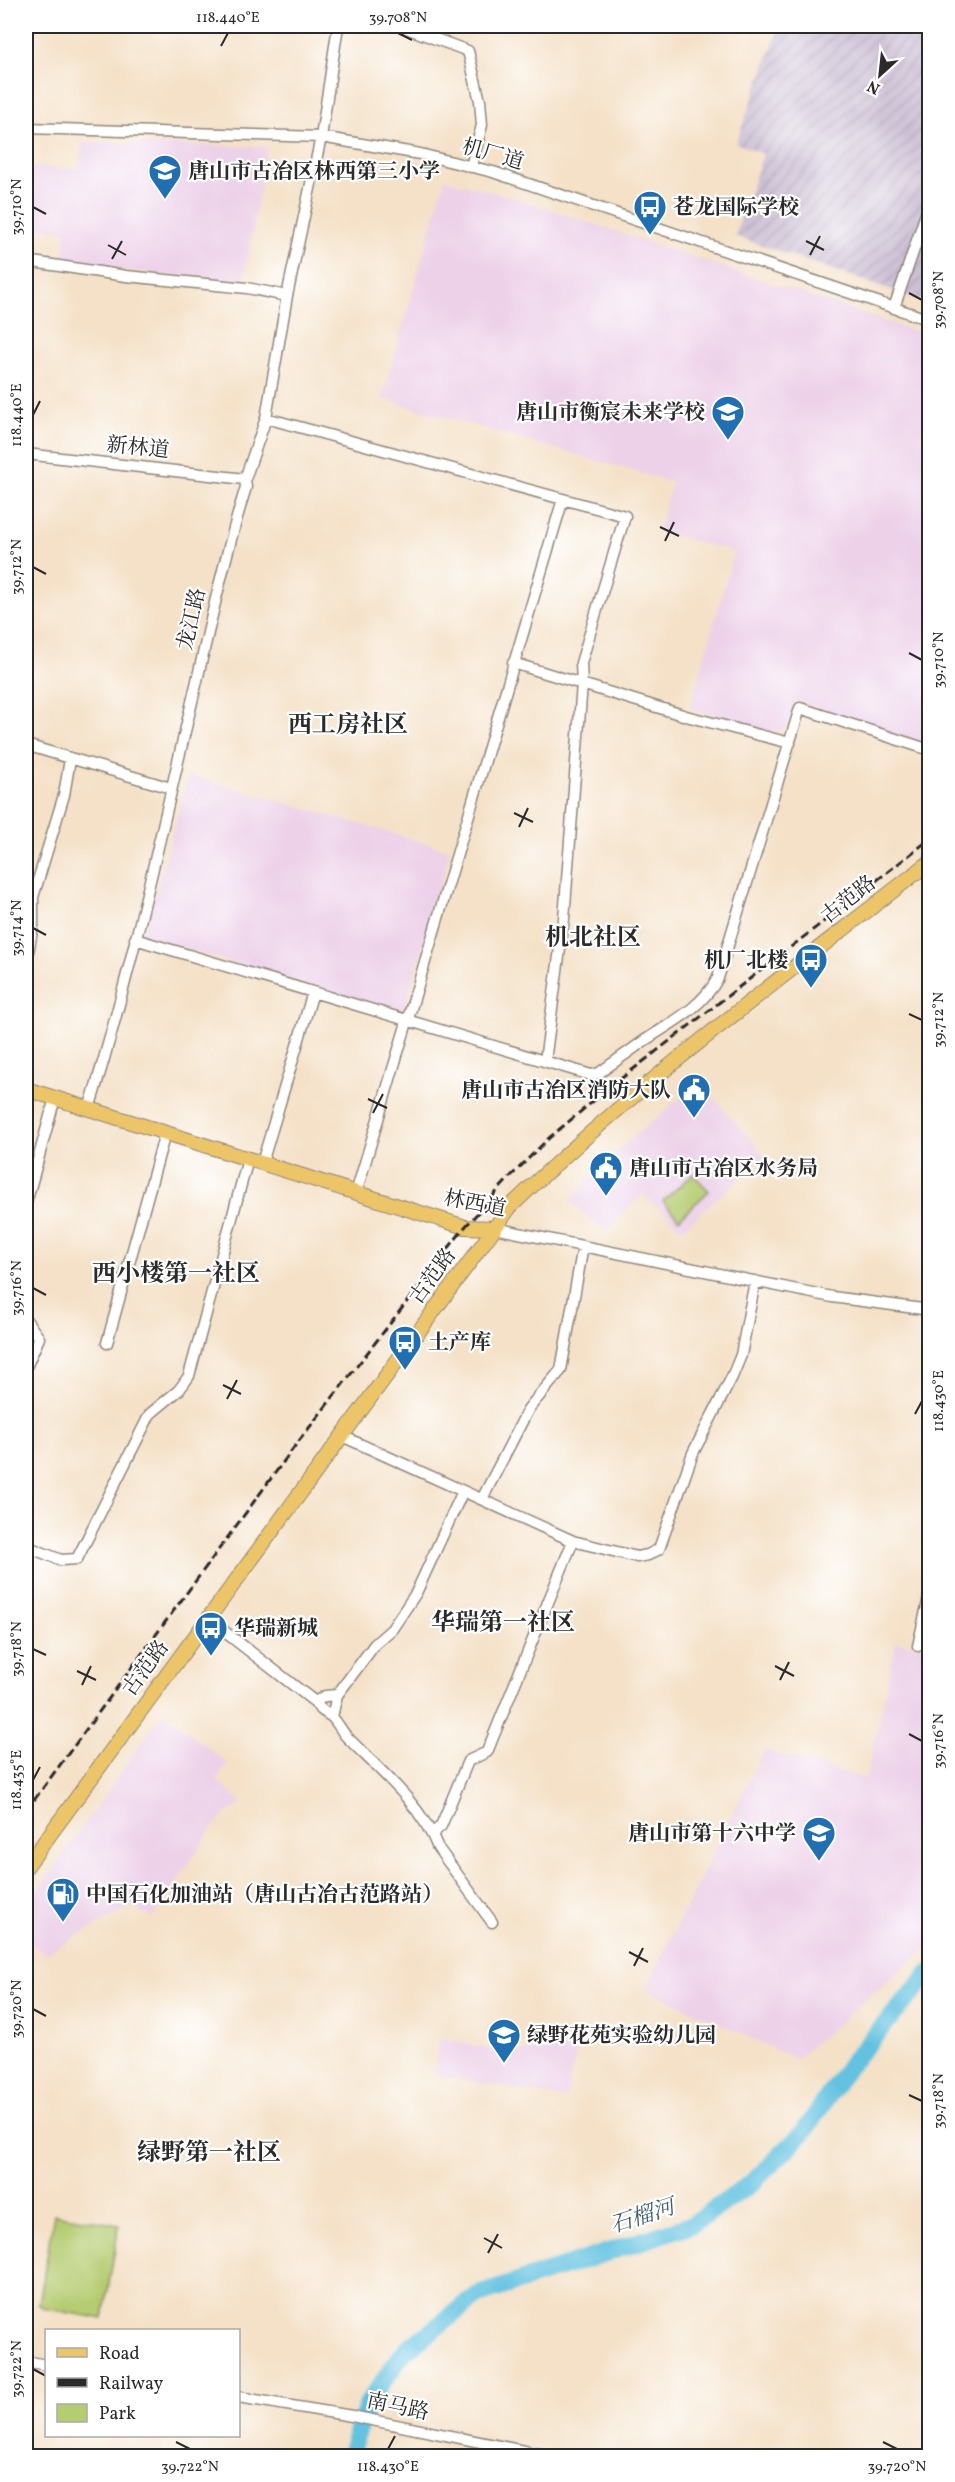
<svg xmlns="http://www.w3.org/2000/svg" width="955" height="2482" font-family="Vollkorn,'Noto Serif SC',serif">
<defs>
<pattern id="industrial-furrows" width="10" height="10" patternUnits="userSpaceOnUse" patternTransform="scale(1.5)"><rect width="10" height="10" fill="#ccbfd4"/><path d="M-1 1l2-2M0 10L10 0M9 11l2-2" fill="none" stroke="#afa4b6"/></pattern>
</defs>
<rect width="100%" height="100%" fill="#fff"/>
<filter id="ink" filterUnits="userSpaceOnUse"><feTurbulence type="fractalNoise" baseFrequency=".0167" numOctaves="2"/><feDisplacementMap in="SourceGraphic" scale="12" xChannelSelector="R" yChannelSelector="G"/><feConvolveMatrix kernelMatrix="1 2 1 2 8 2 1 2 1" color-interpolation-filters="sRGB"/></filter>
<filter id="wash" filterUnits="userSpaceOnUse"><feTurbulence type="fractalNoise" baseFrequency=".008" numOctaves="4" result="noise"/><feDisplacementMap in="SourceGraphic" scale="24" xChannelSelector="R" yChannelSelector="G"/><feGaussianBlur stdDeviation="1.35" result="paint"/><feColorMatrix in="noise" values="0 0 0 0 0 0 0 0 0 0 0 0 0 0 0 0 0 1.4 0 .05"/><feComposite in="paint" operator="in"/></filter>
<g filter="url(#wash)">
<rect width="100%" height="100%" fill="#f4e1c7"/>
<path fill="#edd1e9" d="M83,142l184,5 -24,138 -181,-23 5,-30 -41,-6v-59l52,2z
M445,179l77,21 407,136v412l-133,-47 -9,26 -12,6 -85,-24 44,-157 -76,-21 14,-49 -290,-83z
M189,775l261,75 -46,162 -262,-75z
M700,1082l65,74 -83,73 -40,-36 -36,39 -36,-31 35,-40z
M896,1642l33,6v298l-133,113 -150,-70 118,-239 102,29z
M163,1713l64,50 -10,17 25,24 -17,10 -12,13 -61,91 -21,-12 -86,48 -19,-14v-33z
M439,2038l77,16 43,-10 18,3 -11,52 -132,-25z"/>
<path fill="url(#industrial-furrows)" d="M780,26h149v277l-194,-67 28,-82 -27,-11z"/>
<path fill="#b5cc71" stroke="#707c4e" stroke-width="1.5" d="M693,1174l16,17 -30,28 -16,-18z
M54,2214l65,11 -16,94 -60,-11 -4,-3z"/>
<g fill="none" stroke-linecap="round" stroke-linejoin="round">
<path stroke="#62c2e0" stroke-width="18" d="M349,2456l19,-53 36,-51 74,-57 215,-71 59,-41 51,-50 47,-69 80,-91"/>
</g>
</g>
<g filter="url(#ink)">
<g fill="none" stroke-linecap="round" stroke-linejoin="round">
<g stroke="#908679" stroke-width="13">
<path id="minor" d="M401,26l67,25 12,50 2,24 -11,42
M26,128l295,9 99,17 73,18 437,148
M26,261l100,15 121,12 40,8
M894,308l36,-106
M266,418l359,98 -44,147 1,21 -18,235 -19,142
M26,454l219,25
M513,663l173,53 104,27
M26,745l145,43
M135,939l456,136 8,-2c14,-10 28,-20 42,-30 29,-20 59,-33 77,-65l82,-270 130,42
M26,963l7,-37v-29l31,-102 6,-36
M89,1109c43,-139 73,-282 107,-424 15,-66 30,-133 50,-198l-1,-8 21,-61 21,-122 34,-159 17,-111
M262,1163l51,-171
M356,1193l207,-694
M26,1203l29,-105
M494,1228l338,69 98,13
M26,1320l13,18 -13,29
M107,1343l58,-210
M342,1436l231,105 64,16 11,-2 11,-6 34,-96 39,-76 9,-22 14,-74
M482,1499l47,-91 32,-38 22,-124
M26,1546l35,14 16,-1 73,-145 29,-24 10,-14 59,-217
M207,1618l108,84c5,9 9,9 17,15 5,5 9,13 14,19 33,34 74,66 92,112l54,74
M918,1646l12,-53
M315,1702l10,-6 12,-1
M332,1717l5,-22 38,-51 17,-15 24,-36 47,-102
M432,1834l9,-8 27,-65 19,-9 86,-211
M26,2361l20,4
M238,2397l114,19 197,40"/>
</g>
<g stroke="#908679" stroke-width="16">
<path id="major" d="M26,1089l439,138 29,1
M26,1867l484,-660c130,-126 277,-233 420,-345"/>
</g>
<use href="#minor" stroke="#fff" stroke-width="10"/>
<use href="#major" stroke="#edc569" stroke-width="14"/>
<path stroke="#2b2b2b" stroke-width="3" stroke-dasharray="9 4.5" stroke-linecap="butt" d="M26,1811l269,-365 170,-219 45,-50 39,-39 60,-50 321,-249"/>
</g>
</g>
<path fill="none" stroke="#2b2b2b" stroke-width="2" d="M398,33l14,7M221,46l7,-13M33,207l13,7M806,241l18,9M108,245l18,10M810,255l10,-19M112,259l10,-18M909,293l13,7M33,415l7,-14M660,527l19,9M665,541l9,-19M33,567l13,7M909,653l13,7M514,813l19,9M519,827l9,-19M33,928l13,7M909,1014l13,6M368,1099l19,9M373,1113l10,-19M33,1288l13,7M223,1385l18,9M227,1399l10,-19M915,1414l7,-13M33,1649l13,6M775,1666l19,10M77,1671l19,9M780,1680l9,-18M82,1685l9,-19M909,1734l13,7M33,1780l7,-13M629,1952l19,10M634,1966l9,-18M33,2009l13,7M909,2095l13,6M484,2238l18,10M488,2253l10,-19M33,2369l13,7M176,2442l14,7M883,2442l14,7M388,2449l7,-13"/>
<defs>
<g id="school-pin" transform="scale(1.725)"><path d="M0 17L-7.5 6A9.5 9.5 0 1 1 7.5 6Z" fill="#1f6fb2" stroke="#fff"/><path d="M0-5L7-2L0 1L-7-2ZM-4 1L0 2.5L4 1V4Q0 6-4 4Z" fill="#fff"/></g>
<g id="bus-pin" transform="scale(1.725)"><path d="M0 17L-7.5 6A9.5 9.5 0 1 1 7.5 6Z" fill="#1f6fb2" stroke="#fff"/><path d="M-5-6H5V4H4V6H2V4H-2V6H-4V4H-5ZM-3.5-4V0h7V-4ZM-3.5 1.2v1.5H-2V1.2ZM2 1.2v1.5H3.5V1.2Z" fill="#fff"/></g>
<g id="civic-pin" transform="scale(1.725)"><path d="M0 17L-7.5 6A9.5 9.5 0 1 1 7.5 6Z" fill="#1f6fb2" stroke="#fff"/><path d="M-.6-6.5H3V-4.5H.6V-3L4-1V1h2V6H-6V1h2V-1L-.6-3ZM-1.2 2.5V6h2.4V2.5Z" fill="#fff"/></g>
<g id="fuel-pin" transform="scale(1.725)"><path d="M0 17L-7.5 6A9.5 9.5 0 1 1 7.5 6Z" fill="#1f6fb2" stroke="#fff"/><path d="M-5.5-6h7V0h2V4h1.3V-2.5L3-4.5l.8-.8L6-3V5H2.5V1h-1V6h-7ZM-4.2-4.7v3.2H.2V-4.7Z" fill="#fff"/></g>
</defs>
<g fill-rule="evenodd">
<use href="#school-pin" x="165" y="171"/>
<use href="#bus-pin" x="650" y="207"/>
<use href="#school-pin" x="728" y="412"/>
<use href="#bus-pin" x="811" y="960"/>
<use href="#civic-pin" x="694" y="1090"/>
<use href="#civic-pin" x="606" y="1168"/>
<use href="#bus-pin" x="405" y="1342"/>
<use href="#bus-pin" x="211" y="1628"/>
<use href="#school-pin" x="819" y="1833"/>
<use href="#fuel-pin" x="63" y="1894"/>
<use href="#school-pin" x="504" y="2035"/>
</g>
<g text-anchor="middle" stroke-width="4.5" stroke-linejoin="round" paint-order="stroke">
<g font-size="21" fill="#2b2b2b" stroke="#fff">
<text transform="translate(493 154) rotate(16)" y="7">机厂道</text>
<text transform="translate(138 447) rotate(6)" y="7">新林道</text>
<text transform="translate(191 619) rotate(-77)" y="7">龙江路</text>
<text transform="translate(848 899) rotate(-38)" y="7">古范路</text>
<text transform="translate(475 1203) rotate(11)" y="7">林西道</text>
<text transform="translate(432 1276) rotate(-54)" y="7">古范路</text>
<text transform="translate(145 1668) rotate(-54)" y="7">古范路</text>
<text transform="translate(398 2406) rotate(12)" y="7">南马路</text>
</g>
<g font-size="21" font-weight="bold" fill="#2b2b2b" stroke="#fff" text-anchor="start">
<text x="188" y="178">唐山市古冶区林西第三小学</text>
<text x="673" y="214">苍龙国际学校</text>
<text x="705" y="419" text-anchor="end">唐山市衡宸未来学校</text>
<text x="788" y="967" text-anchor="end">机厂北楼</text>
<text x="671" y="1097" text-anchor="end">唐山市古冶区消防大队</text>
<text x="629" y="1175">唐山市古冶区水务局</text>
<text x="428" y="1349">土产库</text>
<text x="234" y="1635">华瑞新城</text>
<text x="796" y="1840" text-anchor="end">唐山市第十六中学</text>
<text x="86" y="1901">中国石化加油站（唐山古冶古范路站）</text>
<text x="527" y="2042">绿野花苑实验幼儿园</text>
</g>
<g font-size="22" font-style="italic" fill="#3e606a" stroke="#fff">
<text transform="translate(642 2215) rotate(-18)" y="8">石榴河</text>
</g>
<g font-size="24" font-weight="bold" fill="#2b2b2b" stroke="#fff">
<text x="348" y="732">西工房社区</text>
<text x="593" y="945">机北社区</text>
<text x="176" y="1281">西小楼第一社区</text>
<text x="503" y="1630">华瑞第一社区</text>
<text x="209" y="2160">绿野第一社区</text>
</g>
</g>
<rect width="955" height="2482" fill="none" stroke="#fff" stroke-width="66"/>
<rect x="45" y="2329" width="195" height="108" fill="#ffffff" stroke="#aaaaaa" stroke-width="1.5"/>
<rect x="57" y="2348" width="30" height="9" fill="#edc569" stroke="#aaaaaa" stroke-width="1.5"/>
<text x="99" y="2359" font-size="18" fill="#2b2b2b">Road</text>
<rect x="57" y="2378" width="30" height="9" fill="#2b2b2b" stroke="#aaaaaa" stroke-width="1.5"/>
<text x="99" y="2389" font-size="18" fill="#2b2b2b">Railway</text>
<rect x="57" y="2404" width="30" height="18" fill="#b5cc71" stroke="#aaaaaa" stroke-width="1.5"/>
<text x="99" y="2419" font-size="18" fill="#2b2b2b">Park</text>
<g transform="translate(880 75) rotate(207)" stroke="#ffffff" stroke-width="4.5" paint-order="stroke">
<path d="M0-4.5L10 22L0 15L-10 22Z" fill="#2b2b2b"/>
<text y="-9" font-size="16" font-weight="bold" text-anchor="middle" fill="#2b2b2b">N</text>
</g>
<rect x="33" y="33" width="889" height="2416" fill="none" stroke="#2b2b2b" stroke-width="2"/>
<g font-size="15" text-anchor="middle" fill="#2b2b2b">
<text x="228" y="22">118.440°E</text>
<text x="398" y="22">39.708°N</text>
<text transform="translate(16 207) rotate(-90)" y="5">39.710°N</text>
<text transform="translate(938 300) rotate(-90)" y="5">39.708°N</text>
<text transform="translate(16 415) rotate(-90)" y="5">118.440°E</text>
<text transform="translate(16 567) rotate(-90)" y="5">39.712°N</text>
<text transform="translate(938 660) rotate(-90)" y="5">39.710°N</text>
<text transform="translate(16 928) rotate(-90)" y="5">39.714°N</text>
<text transform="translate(938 1020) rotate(-90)" y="5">39.712°N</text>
<text transform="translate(16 1288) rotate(-90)" y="5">39.716°N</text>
<text transform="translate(938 1401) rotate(-90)" y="5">118.430°E</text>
<text transform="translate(16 1649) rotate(-90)" y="5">39.718°N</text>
<text transform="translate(938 1741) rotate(-90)" y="5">39.716°N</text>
<text transform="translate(16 1780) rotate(-90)" y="5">118.435°E</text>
<text transform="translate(16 2009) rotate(-90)" y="5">39.720°N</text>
<text transform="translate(938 2101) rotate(-90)" y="5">39.718°N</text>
<text transform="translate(16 2369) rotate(-90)" y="5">39.722°N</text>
<text x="190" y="2471">39.722°N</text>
<text x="388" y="2471">118.430°E</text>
<text x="897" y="2471">39.720°N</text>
</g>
</svg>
